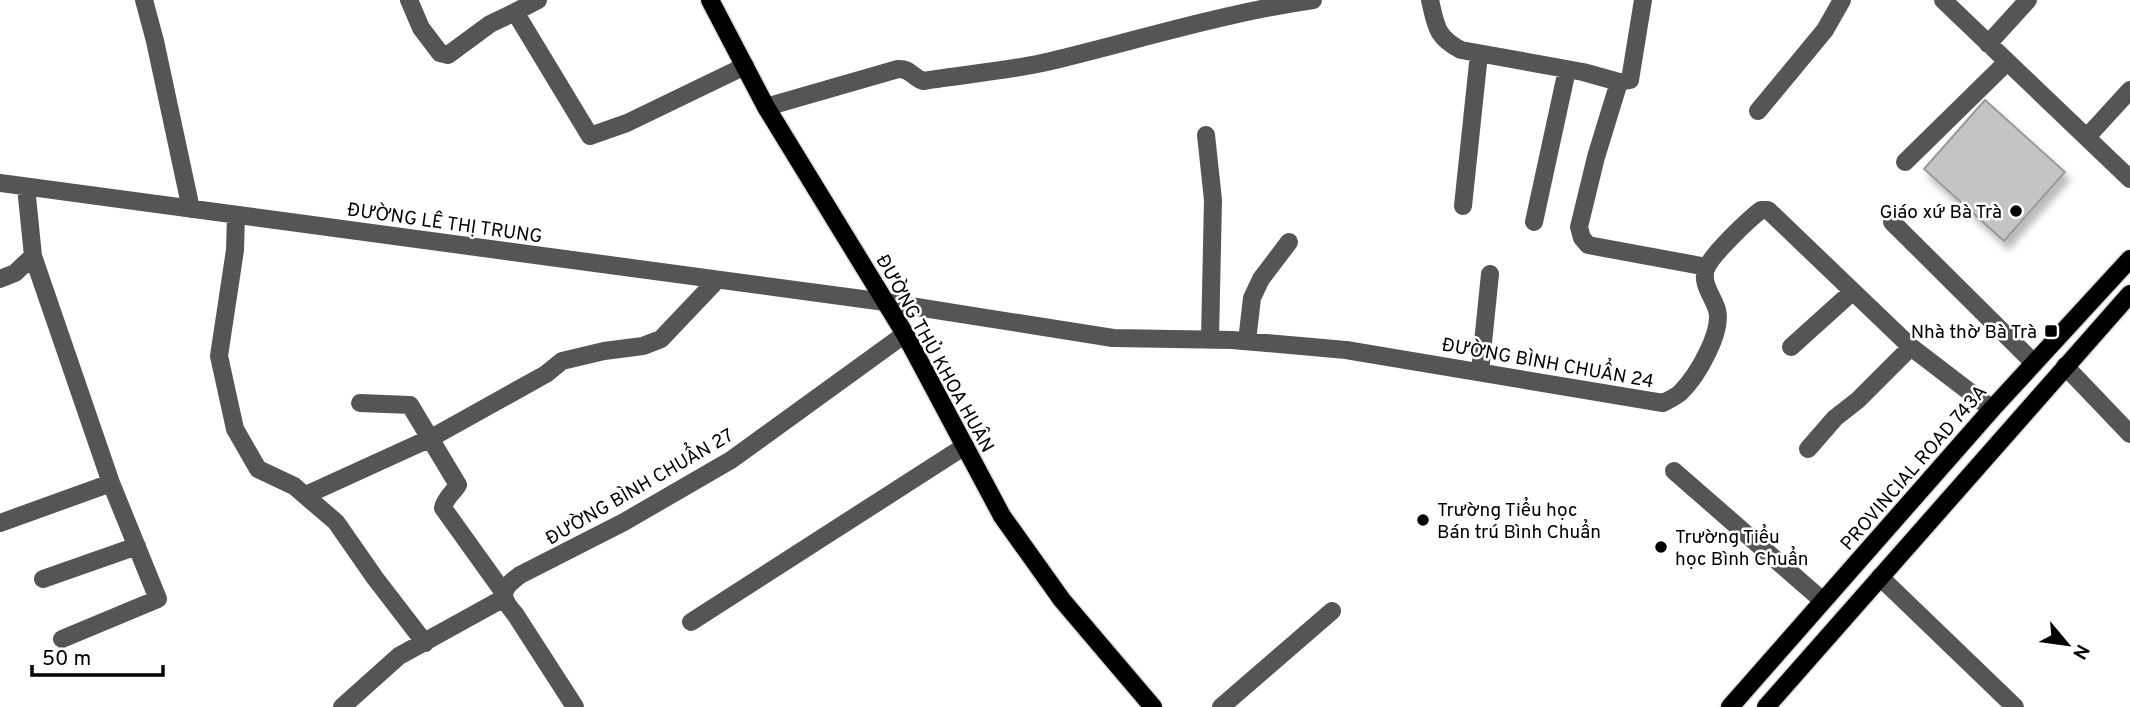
<svg xmlns="http://www.w3.org/2000/svg" width="2130" height="707" font-family="Overpass,sans-serif">
<defs>
<filter id="shadow"><feDropShadow dx="4.5" dy="8" stdDeviation="3.5" flood-color="#0004"/></filter>
</defs>
<rect width="100%" height="100%" fill="#fff"/>
<path fill="#c4c4c4" stroke="#999" stroke-width="2" filter="url(#shadow)" d="M1985,100l80,72 -61,69 -80,-72z"/>
<g fill="none" stroke-linecap="round" stroke-linejoin="round">
<g stroke="#dbdbdb" stroke-width="21">
<path id="major" d="M710,0l56,107 139,227 97,182 60,84 91,107
M1730,707l262,-298 138,-150
M1766,707l364,-413"/>
</g>
<path stroke="#555" stroke-width="18" d="M144,0l11,41 36,168
M409,0l12,28 19,25 8,2 42,-31 25,-12
M538,0l-23,12 75,124 37,-13 118,-57
M1430,0c6,26 6,37 31,50l122,22 36,10 11,-2 13,-80
M1943,0l187,179
M1988,44l40,-44
M1619,82l-23,75 -17,70 3,11 6,7 119,22
M766,107l132,-38c11,-1 15,8 25,12 43,-7 87,-10 128,-20 87,-21 173,-48 262,-61
M1758,111l67,-81 17,-30
M1206,135l7,65 -3,139
M2087,137l43,-47
M1905,162l102,-100
M0,183l885,119 228,36 119,2 114,10 317,53c6,-3 14,-7 18,-11 16,-16 42,-60 36,-82 -4,-14 -16,-26 -11,-41 5,-14 43,-50 55,-59h7l143,137 81,62
M1463,206l16,-152
M236,215l-1,35 -16,106 16,73 23,40 36,17 42,36 39,56 50,65
M1534,222l33,-152
M1892,222l142,141
M33,256l78,227 47,116 -96,40
M0,279l15,-6 18,-17 -7,-69
M1247,341l5,-43 9,-19 28,-37
M1791,347l61,-55
M2065,366l65,68
M1480,372l10,-98
M360,403l50,2 48,80c-5,8 -13,13 -15,23l61,85
M1808,449l27,-31 23,-18 53,-53
M1674,471l149,130
M306,495l125,-57 115,-64 16,-13 42,-10 39,-5 18,-7 56,-59
M0,523l111,-40
M1880,577l135,130
M43,579l94,-33
M691,622l274,-176
M342,707l57,-51 105,-58
M575,707l-60,-93c-16,-18 -14,-25 5,-39l104,-53 107,-62 174,-126
M1221,707l111,-96"/>
<use href="#major" stroke="#000" stroke-width="18"/>
</g>
<g fill="#000" stroke="#fff" stroke-width="2.5">
<circle cx="2016" cy="211" r="7"/>
<rect x="2044" y="324" width="14" height="14" rx="3.5"/>
<circle cx="1423" cy="520" r="7"/>
<circle cx="1661" cy="547" r="7"/>
</g>
<g text-anchor="middle" stroke-width="5" stroke-linejoin="round" paint-order="stroke">
<g font-size="19" fill="#000" stroke="#fff" text-anchor="end">
<text x="2002" y="218">Giáo xứ Bà Trà</text>
<text x="2037" y="338">Nhà thờ Bà Trà</text>
<text x="1437" y="516" text-anchor="start">Trường Tiểu học<tspan x="1437" dy="22">Bán trú Bình Chuẩn</tspan></text>
<text x="1675" y="543" text-anchor="start">Trường Tiểu<tspan x="1675" dy="22">học Bình Chuẩn</tspan></text>
</g>
<g font-size="19" fill="#000" stroke="#fff">
<text transform="translate(445 222) rotate(8)" y="7">ĐƯỜNG LÊ THỊ TRUNG</text>
<text transform="translate(936 353) rotate(61)" y="7">ĐƯỜNG THỦ KHOA HUÂN</text>
<text transform="translate(1548 362) rotate(10)" y="7">ĐƯỜNG BÌNH CHUẨN 24</text>
<text transform="translate(1913 467) rotate(-49)" y="7">PROVINCIAL ROAD 743A</text>
<text transform="translate(639 486) rotate(-30)" y="7">ĐƯỜNG BÌNH CHUẨN 27</text>
</g>
</g>
<g transform="translate(2067 644) rotate(119)" stroke="#ffffff" stroke-width="5" paint-order="stroke">
<path d="M0-5L12 26L0 18L-12 26Z" fill="#000000"/>
<text y="-10" font-size="19" font-weight="bold" text-anchor="middle" fill="#000000">N</text>
</g>
<path d="M32 665v10h131v-10" fill="none" stroke="#000000" stroke-width="3.5"/>
<text x="42" y="665" font-size="21" fill="#000000" stroke="#ffffff" stroke-width="5" paint-order="stroke">50 m</text>
</svg>
